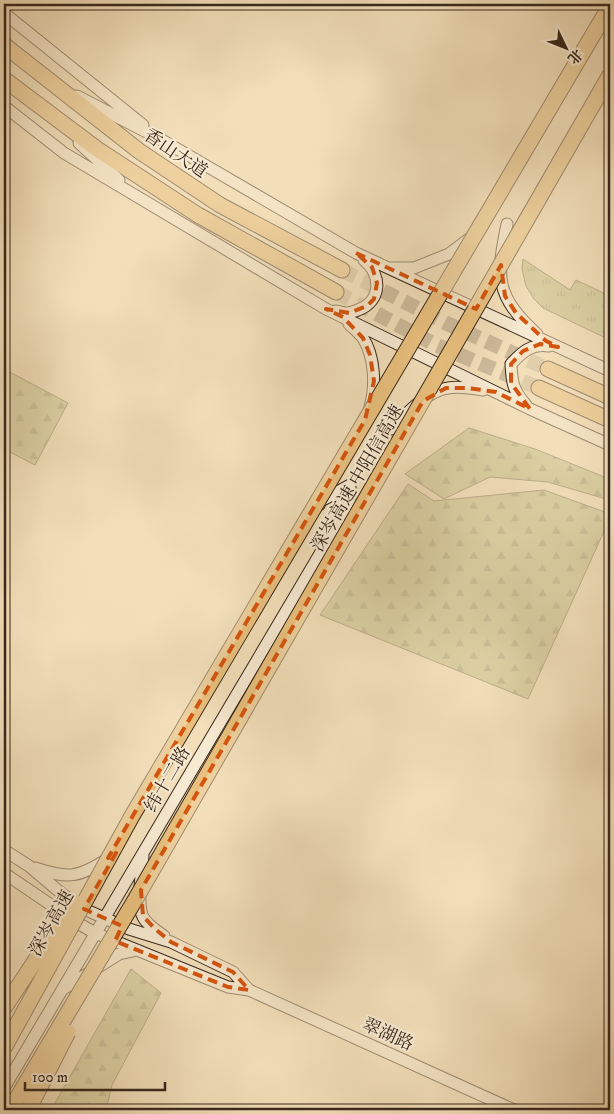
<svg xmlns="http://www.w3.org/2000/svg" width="614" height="1114" font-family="'IM FELL DW Pica','Noto Serif SC',serif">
<defs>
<pattern id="grass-tufts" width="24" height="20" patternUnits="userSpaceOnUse" patternTransform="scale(1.25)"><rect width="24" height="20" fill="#c0c08b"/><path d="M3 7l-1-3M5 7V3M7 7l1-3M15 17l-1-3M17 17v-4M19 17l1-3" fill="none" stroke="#9d9c71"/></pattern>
<pattern id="forest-firs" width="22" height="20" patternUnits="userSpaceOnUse" patternTransform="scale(1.25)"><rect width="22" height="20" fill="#c0c08b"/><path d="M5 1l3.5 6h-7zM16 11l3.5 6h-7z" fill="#9d9c71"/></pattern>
</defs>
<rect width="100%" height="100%" fill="#f2dfba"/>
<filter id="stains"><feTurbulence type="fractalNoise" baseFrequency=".004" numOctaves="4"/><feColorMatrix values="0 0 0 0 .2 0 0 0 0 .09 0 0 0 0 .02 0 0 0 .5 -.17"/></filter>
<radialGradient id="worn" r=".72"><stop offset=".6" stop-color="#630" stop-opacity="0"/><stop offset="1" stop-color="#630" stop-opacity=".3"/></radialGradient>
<path fill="url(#grass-tufts)" stroke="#7c7454" d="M523,259l47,31 6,-10 34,16v44l-67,-32 -9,-9 -8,-13 -4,-17z"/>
<path fill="url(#forest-firs)" stroke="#7c7454" d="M4,369l64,34 -33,62 -31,-16z
M469,428l66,21 72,29 -1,21 -58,-17 -58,-5 -46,22 -39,-25z
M408,484l26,17 110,-11 66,24v4l-82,181 -208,-84z
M131,969l30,24 -49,92 -6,25h-55z"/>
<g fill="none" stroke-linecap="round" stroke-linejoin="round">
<path stroke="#cdba9a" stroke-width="15" stroke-dasharray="15 8" stroke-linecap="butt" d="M342,270l106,54 100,45
M336,292l100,53 103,43"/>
<g stroke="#38281c" stroke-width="13">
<path id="secondary" d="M4,13l139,112
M77,96l85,44 194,113 254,118
M4,106l60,47 262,156 204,100 80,36
M79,143l40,37
M507,224c-11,53 -12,72 30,110
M391,268h23l35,-14 20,-15
M335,311c4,0 8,2 12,2 4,0 8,-2 11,-3 24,-9 24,-35 6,-50
M349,324c4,4 10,9 14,14 12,19 13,48 7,69
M526,405c-13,-15 -14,-21 -15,-41 11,-12 21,-21 38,-18
M391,429c14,-14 37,-39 57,-41 11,-2 23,0 35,2
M319,505l2,-4 29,-16
M4,850l25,16 32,27 23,16 45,20 42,13 62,30 16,18
M143,856c-1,15 -7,48 0,61 4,8 14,14 21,19
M35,868c34,11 43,10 74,-10
M4,873l72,49 19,11 133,54 21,3 265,120
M63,989l56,-35 18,-4
M4,1088l346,-585v-18"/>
</g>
<g stroke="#38281c" stroke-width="17">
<path id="highway" d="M4,45l135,106 81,54 122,65
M4,79l93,70 101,66 138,77
M548,369l62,28
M539,388l71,32"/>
</g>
<use href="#secondary" stroke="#f7ead2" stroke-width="11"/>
<use href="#highway" stroke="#e9c07d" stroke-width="15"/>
<g stroke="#38281c" stroke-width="17" stroke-linecap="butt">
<path id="highway-bridge" d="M4,1008l70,-106
M4,1048l128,-232 478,-810
M10,1110l125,-210 475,-825
M28,1110l40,-78"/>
</g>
<use href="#highway-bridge" stroke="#e9c07d" stroke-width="15"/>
</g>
<path d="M0 0H614V1114H0ZM356,253l120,56 25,-44 4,31 11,17 30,28 12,6 -18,-3 -17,7 -12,13v19l19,26 -34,-17 -28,-4h-22l-23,13 -282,489 2,26 11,12 17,14 62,30 16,18 -21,-3 -113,-46 7,-15 -38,-17 32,-56 -8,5 257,-438 9,-39 -4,-26 -7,-17 -20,-21 -17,-8 23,4 18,-7 7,-7 3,-16 -5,-16z" fill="#f2dfba" fill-opacity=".55" fill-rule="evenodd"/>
<path fill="none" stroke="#d6540e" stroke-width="4" stroke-dasharray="10 6" stroke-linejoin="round" d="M356,253l120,56 25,-44 4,31 11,17 30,28 12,6 -18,-3 -17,7 -12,13v19l19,26 -34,-17 -28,-4h-22l-23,13 -282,489 2,26 11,12 17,14 62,30 16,18 -21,-3 -113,-46 7,-15 -38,-17 32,-56 -8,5 257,-438 9,-39 -4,-26 -7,-17 -20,-21 -17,-8 23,4 18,-7 7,-7 3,-16 -5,-16z"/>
<g text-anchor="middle" stroke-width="4.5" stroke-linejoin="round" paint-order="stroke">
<g font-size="18" fill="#38281c" stroke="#f7ead2">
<text transform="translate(176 153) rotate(34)" y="6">香山大道</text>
<text transform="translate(357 478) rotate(-60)" y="6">深岑高速 中阳信高速</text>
<text transform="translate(167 779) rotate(-60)" y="6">纬十二路</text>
<text transform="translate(51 923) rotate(-61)" y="6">深岑高速</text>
<text transform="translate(388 1034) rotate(24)" y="6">翠湖路</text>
</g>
</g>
<rect width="614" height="1114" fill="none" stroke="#f2dfba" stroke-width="20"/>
<rect x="5" y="5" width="604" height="1104" fill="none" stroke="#38281c" stroke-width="2.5"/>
<rect x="10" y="10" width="594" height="1094" fill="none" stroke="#38281c"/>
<g transform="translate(566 48) rotate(133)" stroke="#f7ead2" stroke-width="4" paint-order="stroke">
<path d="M0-4L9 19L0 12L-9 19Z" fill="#38281c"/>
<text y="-8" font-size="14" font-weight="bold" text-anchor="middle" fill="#38281c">北</text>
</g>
<path d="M25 1082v8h140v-8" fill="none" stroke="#38281c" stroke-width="2.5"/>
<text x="32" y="1082" font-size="15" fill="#38281c" stroke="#f7ead2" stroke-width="4" paint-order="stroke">100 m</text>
<rect width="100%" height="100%" filter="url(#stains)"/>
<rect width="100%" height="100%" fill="url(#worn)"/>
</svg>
